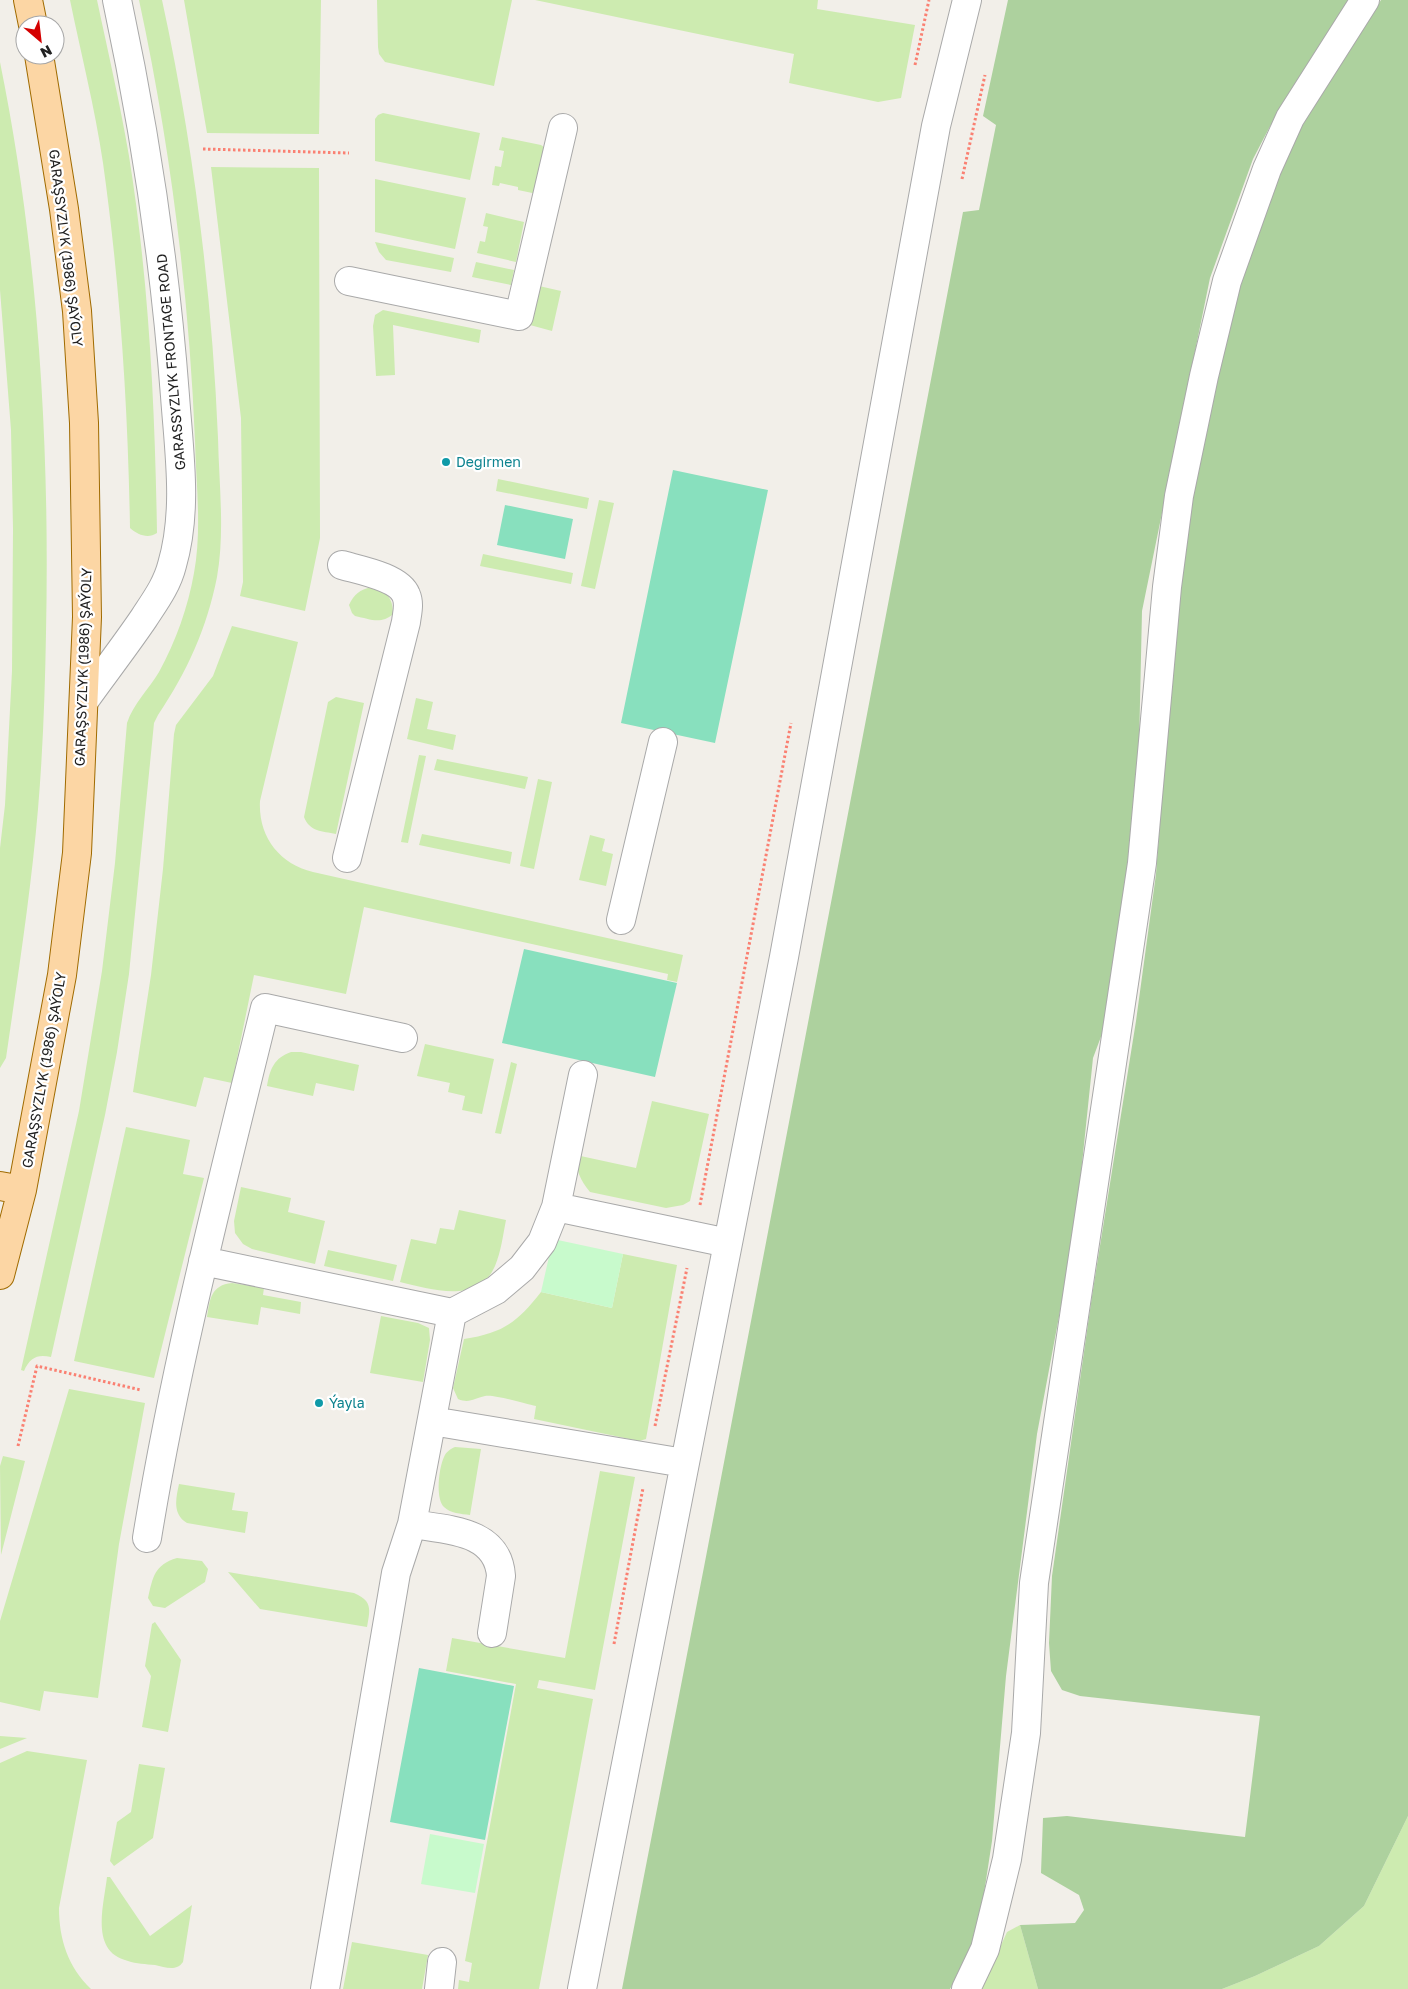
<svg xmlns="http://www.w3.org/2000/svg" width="1408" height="1989" font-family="'Golos Text',sans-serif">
<rect width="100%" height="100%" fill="#f2efe9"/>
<path fill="#cdebb0" d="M70,0h27c11,52 23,103 32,156 20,124 26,251 28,377 -9,6 -19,2 -27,-5 -2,-122 -10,-244 -27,-365 -8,-55 -22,-109 -33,-163z
M139,0h23c31,142 50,293 56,438 1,46 7,94 -1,139 -10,51 -30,95 -59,138l-4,8 -25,251 -12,78 -12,63 -54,242c-13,-3 -21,0 -27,14l-3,-1 58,-259 23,-140 13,-108 12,-140c6,-19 22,-34 32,-51 17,-31 29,-65 35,-99 8,-43 2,-89 1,-132 -6,-148 -25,-297 -56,-441z
M184,0h137l-2,134 -112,-1z
M377,0h135l-18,86 -109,-24 -6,-8 -1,-7z
M535,0h283l-1,9 98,16 -14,73 -23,4 -89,-19 5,-29z
M0,62c38,188 50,379 46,571 -1,58 -3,117 -8,176 -7,83 -20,166 -32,249l-6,10v-220l5,-43 7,-134 1,-142 -2,-99 -11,-140z
M383,113l97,20 -10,47 -95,-19v-42l3,-4z
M502,137l39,8 4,3 -8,46 -19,-4v-3l-18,-4 -1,3 -7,-1 3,-19 6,1 3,-16 -5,-1z
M211,167l108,1 1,370 -15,73 -65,-15 3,-14 -2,-164z
M375,179l91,19 -11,51 -80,-17z
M486,213l38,9 -8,40 -39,-9 3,-12 5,1 3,-15 -5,-1z
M375,242l79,16 -3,14 -65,-12 -7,-8z
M476,262l38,8 -3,15 -39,-8z
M539,286l22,5 -9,40 -22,-6z
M383,310l98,20 -2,13 -86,-18 2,50 -19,1 -3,-50 2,-11z
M498,479l91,19 -2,11 -91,-18z
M599,500l15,3 -19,86 -14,-3z
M483,554l90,19 -2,11 -91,-18z
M371,587c16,4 22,11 22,27 -12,11 -23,5 -38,2l-3,-3 -3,-8c5,-11 11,-15 22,-18z
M232,626l66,16 -38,159c-2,35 19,63 53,71l370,83 -6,27 -10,-2 1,-6 -304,-67 -18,87 -92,-19 -22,108 -28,-6 -8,30 -63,-15 18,-117 12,-106 11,-135 2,-9 37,-49z
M336,697l28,6 -28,131c-14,-3 -26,-2 -32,-17l23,-110 1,-5z
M416,698l17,4 -6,27 29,6 -3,15 -46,-11z
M419,755l7,1 -18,87 -7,-1z
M437,759l91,18 -3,12 -91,-19z
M538,779l14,3 -18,87 -14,-3z
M422,834l90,18 -2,12 -91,-19z
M590,835l15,4 -3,12 11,3 -7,32 -27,-6z
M425,1044l69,15 -12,55 -20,-4 3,-14 -17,-4 2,-9 -33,-7z
M291,1052h10l58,13 -5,26 -38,-8 -3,13 -46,-10c3,-17 7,-28 24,-34z
M511,1062l6,2 -16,70 -6,-1z
M652,1101l57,13 -19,87 -7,4 -17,3 -76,-16c-10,-12 -14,-22 -14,-37l60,13z
M126,1127l64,13 -7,34 21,4 -50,200 -80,-17z
M241,1187l50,11 -3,14 37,9 -10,43 -63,-15 -9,-5 -8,-11 -1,-12z
M459,1210l47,10c-3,15 -5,32 -11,46 -17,39 -64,23 -95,16l11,-43 25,5 4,-16 14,2z
M328,1250l69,15 -4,16 -69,-15z
M623,1254l54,11 -31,174 -7,2 -105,-22 2,-13c-11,-2 -42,-12 -51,-10 -11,2 -15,8 -27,3l-5,-11 11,-49c38,-6 53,-16 77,-47l71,16z
M232,1283l32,5 -1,7 38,7 -1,12 -39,-7 -3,18 -51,-8c3,-18 4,-32 25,-34z
M381,1316l37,7 11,5 1,12 -7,42 -53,-9z
M69,1389l76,14 -26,141 -21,154 -54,-7 -4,20 -40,-9v-81z
M455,1447l26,2 -11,66c-9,-1 -20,-2 -26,-8 -9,-8 -5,-40 0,-50 2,-5 6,-8 11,-10z
M3,1456l22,5 -24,94 -1,-89z
M600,1471l35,6 -40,213 -56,-10 -2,8 56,11 -54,290h-81l1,-9 10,2 3,-19 -7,-2 51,-277 -70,-13 6,-33 113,20z
M179,1484l56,9 -3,17 16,2 -3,21 -58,-10c-15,-9 -11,-25 -8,-39z
M177,1558l25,3 6,8 -3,13 -40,26 -12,-2 -5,-8c5,-21 6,-33 29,-40z
M228,1572l126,21c19,8 16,17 13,34l-107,-18z
M155,1622l26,38 -13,72 -26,-5 9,-51 -6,-10 7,-42z
M0,1736l27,2 -27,11z
M27,1751l60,9 -28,148c0,31 9,59 32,81h-91v-226z
M139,1764l26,4 -12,70 -39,28 -4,-5 7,-39 14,-10z
M1408,1816v173h-186l33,-13 64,-30 45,-40z
M107,1877h3l40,59 42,-31 -9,57c-7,10 -18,5 -28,3 -9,-1 -19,-1 -27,-4 -39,-9 -24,-56 -21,-84z
M1020,1925l18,64h-57l26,-57z
M352,1942l76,13 -6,34h-79z"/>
<path fill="#add19e" d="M1008,0h341l-69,107 -27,52 -43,119 -68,333 -4,183 -30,224 -15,40 -18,173 -38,203 -31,242 -14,165 -15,98 -27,50h-328l82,-422 259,-1355 16,-2 17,-85 -13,-9z
M1381,0h27v1816l-44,90 -45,40 -64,30 -33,13h-184l-18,-64 55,-2 9,-13 -5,-15 -38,-22 2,-55 24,-2 178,21 15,-121 -180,-20 -18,-6 -11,-19 -2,-28 3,-67 40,-280 44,-275 20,-147 21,-281 15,-103 46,-205 41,-112 23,-47z"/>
<path fill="#c8facc" d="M553,1239l70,15 -11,54 -71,-16z
M430,1834l54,10 -9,49 -54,-9z"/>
<path fill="#88e0be" d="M673,470l95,20 -53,253 -94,-20z
M505,505l68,14 -8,40 -68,-14z
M524,949l153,34 -22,94 -153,-34z
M419,1668l95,18 -29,154 -95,-18z"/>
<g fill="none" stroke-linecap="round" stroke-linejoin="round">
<g stroke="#a9a9a9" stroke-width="30">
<path id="minor" d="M349,281l170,35 44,-188
M342,565c17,5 57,12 64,30 4,9 1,18 0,27l-59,236
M84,701c20,-28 41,-55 60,-83 11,-17 23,-33 28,-53 16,-55 7,-113 3,-169 -10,-133 -30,-265 -58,-396
M621,920l42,-178
M556,1207l172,36
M203,1261l249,52 -40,211 -16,49 -71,416
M452,1313l44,-23 26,-22 20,-26 14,-35 27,-132
M432,1421l252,42
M412,1524c35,6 86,6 89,52l-9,57
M147,1538c29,-179 75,-354 118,-530l138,30
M439,1989l3,-27
M582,1989l202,-1032 152,-831 31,-126
M966,1989l19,-40 22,-90 19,-126 8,-150 108,-720 25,-276 12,-91 25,-120 23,-95 40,-112 23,-51 75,-118"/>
</g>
<g stroke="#a06b00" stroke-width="30">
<path id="major" d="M28,0l5,25
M0,1186l22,4
M0,1275l22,-85 40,-215 15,-122 10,-236 -3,-194 -7,-112 -13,-102 -25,-154"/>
</g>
<path stroke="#fa8072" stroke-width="3" stroke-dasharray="2.5 2.5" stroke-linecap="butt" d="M915,65l14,-65
M203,149l146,4
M962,179l23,-104
M700,1205l91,-482
M655,1426l32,-158
M18,1446l19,-80 104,24
M614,1644l29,-156"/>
<use href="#minor" stroke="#fff" stroke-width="28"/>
<use href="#major" stroke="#fcd6a4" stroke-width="28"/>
</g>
<g fill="#0f9aa8" stroke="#fff" stroke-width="2">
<circle cx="446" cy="462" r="5"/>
<circle cx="319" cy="1403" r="5"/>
</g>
<g text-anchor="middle" stroke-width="4.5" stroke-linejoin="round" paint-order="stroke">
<g font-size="14" fill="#222" stroke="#fff">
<text transform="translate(66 248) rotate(83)" y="5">GARAŞSYZLYK (1986) ŞAÝOLY</text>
<text transform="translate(171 362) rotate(-95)" y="5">GARASSYZLYK FRONTAGE ROAD</text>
<text transform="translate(83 667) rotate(-88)" y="5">GARAŞSYZLYK (1986) ŞAÝOLY</text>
<text transform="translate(44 1070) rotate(-80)" y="5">GARAŞSYZLYK (1986) ŞAÝOLY</text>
</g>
<g font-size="14" fill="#0d838f" stroke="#fff" text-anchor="start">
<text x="456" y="467">Degirmen</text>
<text x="329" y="1408">Ýayla</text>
</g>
</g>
<g transform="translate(40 40) rotate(152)"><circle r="24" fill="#ffffff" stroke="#a7a7a7"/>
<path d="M0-4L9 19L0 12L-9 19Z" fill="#d40000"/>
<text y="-8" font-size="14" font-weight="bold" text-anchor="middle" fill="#222222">N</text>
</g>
</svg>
